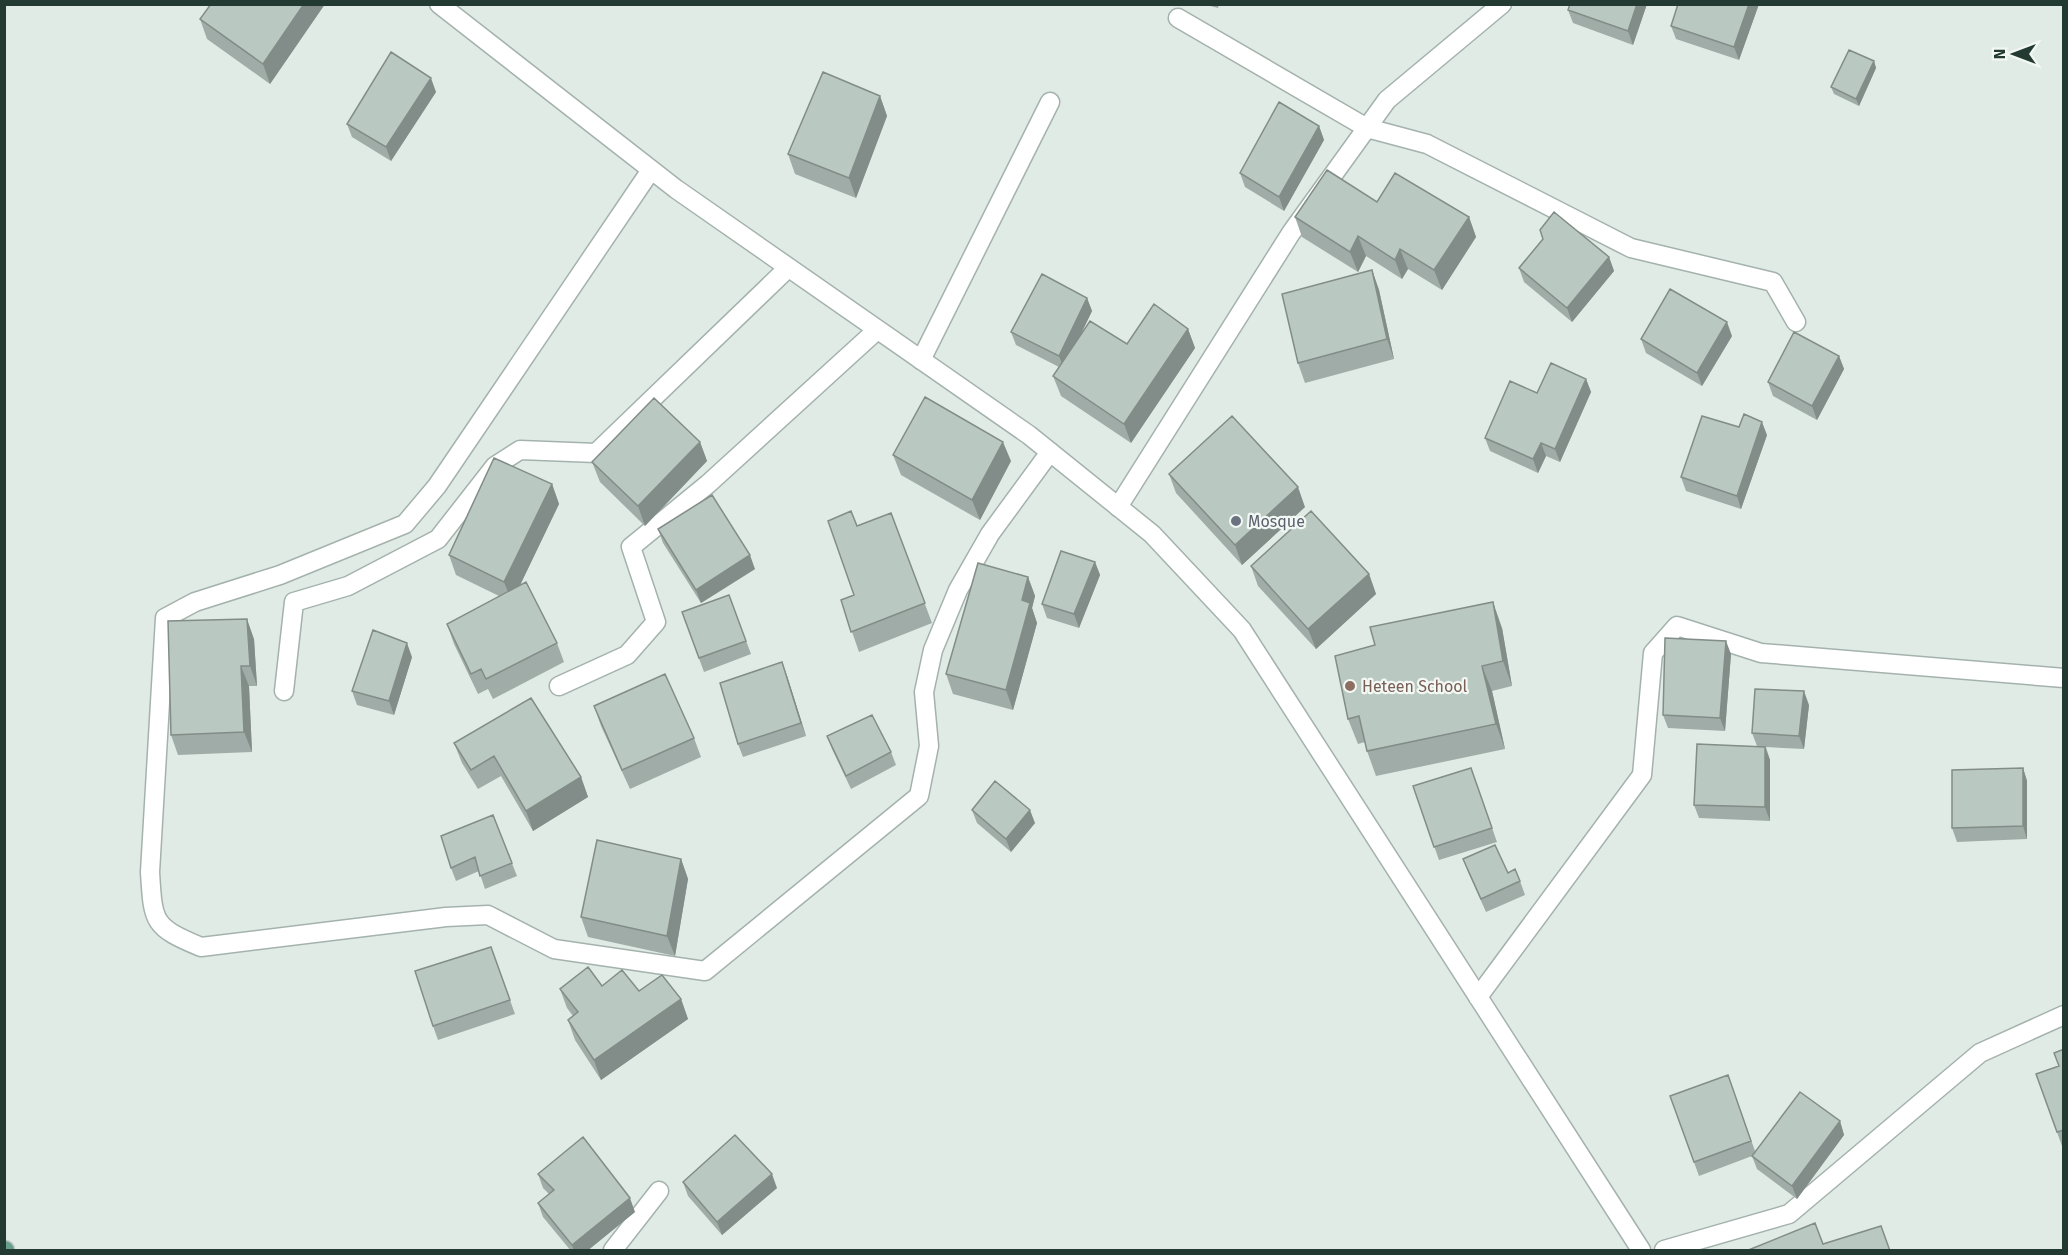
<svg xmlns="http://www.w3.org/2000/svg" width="2068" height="1255" font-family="'Fira Sans',sans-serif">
<rect width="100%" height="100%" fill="#e1ebe6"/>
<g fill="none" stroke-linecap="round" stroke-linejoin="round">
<g stroke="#a4b2ad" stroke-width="21">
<path id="minor" d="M1178,18l189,110 60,16 204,104 142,34 23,40
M651,170l-214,316 -32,38 -125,51 -85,27 -30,16 -15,254c3,51 3,55 51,75l245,-30 42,-2 66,34 151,22 214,-175 10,-50 -5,-54 9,-42 25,-60 32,-56 60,-82
M921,360l129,-258
M1118,507l173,-274 96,-133 115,-96
M559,686l68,-31 29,-33 -25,-75 77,-63 169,-154
M284,691l10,-89 54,-16 90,-47 57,-73 25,-16 76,3 192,-185
M1478,997l164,-222 11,-122 24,-27 84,27 303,25
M613,1250l46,-59
M1664,1250l125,-36 191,-161 84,-38"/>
</g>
<g stroke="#a4b2ad" stroke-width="21">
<path id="tertiary" d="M439,4l237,185 353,246 123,99 90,96 399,620"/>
</g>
<g stroke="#c1c8c6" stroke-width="21">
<path id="primary" d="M4,1250h1"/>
</g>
<use href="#minor" stroke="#fff" stroke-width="18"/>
<use href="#tertiary" stroke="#fff" stroke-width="18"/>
<use href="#primary" stroke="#689e8e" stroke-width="18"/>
</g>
<path fill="#a0aca7" d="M325,4l-55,80 -63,-45 -7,-20z
M1203,4h16l-1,4z
M1647,4l-14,41 -60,-22 -5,-13z
M1759,4l-20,56 -63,-21 -5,-13z
M1874,61l2,7 -17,38 -25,-12 -3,-7z
M436,92l-45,69 -39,-24 -5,-13z
M880,96l7,20 -31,82 -61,-24 -7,-20z
M1319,126l5,14 -40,71 -39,-24 -5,-14z
M1377,202l92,15 7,20 -34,53 -34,-21 -6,10 -36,-23 -8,16 -56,-35 -7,-20z
M1543,239l66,18 5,14 -42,51 -48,-40 -5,-14z
M1372,270l7,20 15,69 -89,24 -7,-20z
M1087,298l5,13 -12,25 47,8 61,-15 7,19 -64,95 -70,-47 -8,-20 6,-9 -43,-22 -5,-13z
M1732,336l-30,50 -56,-33 -5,-14z
M1839,356l5,13 -27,51 -44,-24 -5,-14z
M1586,379l5,13 -31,70 -14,-6 -8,17 -48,-22 -5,-13 52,-45z
M1767,435l-26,74 -55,-18 -5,-14z
M700,442l7,19 -62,65 -45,-44 -8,-20z
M893,455l118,6 -31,59 -79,-45z
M1169,474l136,33 -63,58 -66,-72z
M552,484l7,20 -39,81 37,58 7,19 -71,37 -5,-10 -10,5 -24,-50 -7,-20 52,-28 -43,-21 -7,-20z
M851,511l6,15 34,-13 41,110 -73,29 -18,-52 13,-5z
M658,529l97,40 -54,34 -38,-60z
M1095,562l5,13 -21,53 -32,-10 -5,-14z
M1251,566l118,8 7,20 -60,55 -58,-63z
M1028,577l7,19 -3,12 5,15 -24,87 -60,-16 -7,-20z
M729,595l22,59 -47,18 -22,-60z
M1502,628l10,58 -20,5 13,58 -129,27 -9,-25 -2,-9 -7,2 -10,-25z
M254,639l3,47h-8l3,66 -74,3 -7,-20z
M1731,654l-6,77 -57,-3 -5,-13z
M412,657l-18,58 -37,-10 -5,-14z
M787,676l19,60 -63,21 -5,-13z
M1809,705l-5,44 -38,-2 4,13v61l-71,-3 -5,-13 63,-59 -5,-13z
M594,706l100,32 7,19 -71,32 -29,-63z
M827,736l64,16 5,13 -45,24 -19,-40z
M454,743l127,34 7,20 -55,34 -32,-55 -23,13 -16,-26z
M1471,768l26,74 -58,18 -26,-74z
M2023,768l4,13v58l-70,3 -5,-14z
M972,810l63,13 -24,29 -34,-29z
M493,815l24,61 -32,13 -6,-18 -23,10 -5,-13z
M681,859l7,20 -13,77 -87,-19 -7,-20z
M1463,859l57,22 5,14 -39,17 -18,-40z
M491,947l24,67 -77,26 -5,-14z
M602,986l37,5 42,8 7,20 -87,61 -26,-40 -7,-20 5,-4 -6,-8 -7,-19z
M2064,1049v96l-2,1 -26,-72 23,-8z
M1728,1075l27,76 85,-30 4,14 -47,64 -40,-30 -5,-13 -53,20 -29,-80z
M538,1174l97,38 -48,39h-16l-28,-34 -5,-14 11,-9 -6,-6z
M683,1182l94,6 -55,47 -34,-39z"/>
<path fill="#828c88" d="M304,4h21l-55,80 -7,-20z
M1637,4h10l-14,41 -5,-14z
M1749,4h10l-20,56 -5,-13z
M1874,61l2,7 -17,38 -3,-7z
M431,78l5,14 -45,69 -5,-14z
M880,96l7,20 -31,82 -7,-20z
M1319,126l5,14 -40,71 -5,-14z
M1469,217l7,20 -34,53 -8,-20z
M1358,236l8,20 -8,16 -8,-20z
M1400,249l8,20 -6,10 -7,-19z
M1609,257l5,14 -42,51 -5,-14z
M1372,270l7,20 15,69 -7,-20z
M1087,298l5,13 -28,58 -5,-13z
M1727,322l5,14 -30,50 -5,-13z
M1188,329l7,19 -64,95 -7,-19z
M1839,356l5,13 -27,51 -5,-14z
M1586,379l5,13 -31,70 -5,-13z
M1762,422l5,13 -26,74 -4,-13z
M700,442l7,19 -62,65 -7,-20z
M1003,442l8,19 -31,59 -8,-20z
M1541,443l5,13 -8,17 -5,-14z
M552,484l7,20 -47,98 -8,-20z
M1298,487l7,20 -63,58 -7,-20z
M750,555l5,14 -54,34 -5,-13z
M1095,562l5,13 -21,53 -5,-14z
M1369,574l7,20 -60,55 -8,-20z
M1028,577l7,19 -3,12 5,15 -24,87 -7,-20 16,-90z
M1493,602l9,26 10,58 -9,-25z
M247,619l7,20 3,47 -7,-20z
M1726,641l5,13 -6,77 -5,-13z
M407,643l5,14 -18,58 -5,-14z
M782,662l5,14 19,60 -5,-13z
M241,666l8,20 3,66 -8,-20z
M1482,666l10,25 13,58 -9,-25z
M1804,691l5,14 -5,44 -5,-13z
M1765,747l5,13v61l-5,-14z
M2023,768l4,13v58l-4,-13z
M581,777l7,20 -55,34 -7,-20z
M1030,810l5,13 -24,29 -5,-13z
M681,859l7,20 -13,77 -8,-20z
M681,999l7,20 -87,61 -7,-20z
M1840,1121l4,14 -47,64 -5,-13z
M772,1174l5,14 -55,47 -5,-13z
M630,1198l5,14 -48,39h-13l-2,-6z"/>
<path fill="#bac8c2" stroke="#828c88" stroke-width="1.5" d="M211,4h93l-41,60 -63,-45z
M1570,4h67l-9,27 -60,-21z
M1678,4h71l-15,43 -63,-21z
M1849,50l25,11 -18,38 -25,-12z
M391,52l40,26 -45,69 -39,-23z
M823,72l57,24 -31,82 -61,-24z
M1279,102l40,24 -40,71 -39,-24z
M1327,170l50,32 18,-29 74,44 -35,53 -34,-21 -5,11 -37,-24 -8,16 -55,-35z
M1554,212l55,45 -42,51 -48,-40 24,-29 -3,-9z
M1372,270l15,69 -89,24 -16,-69z
M1042,274l45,24 -28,58 -48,-24z
M1670,289l57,33 -30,51 -56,-34z
M1154,304l34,25 -64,95 -71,-48 37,-55 37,23z
M1794,332l45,24 -27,50 -44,-24z
M1551,363l35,16 -31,70 -14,-6 -8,16 -48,-21 25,-57 27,12z
M925,397l78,45 -31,58 -79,-45z
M654,398l46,44 -62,64 -46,-44z
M1744,414l18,8 -25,74 -56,-19 21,-61 37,11z
M1232,416l66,71 -63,58 -66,-71z
M494,458l58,26 -48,98 -55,-27z
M712,495l38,60 -54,35 -38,-61z
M851,511l6,15 34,-13 34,90 -74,29 -10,-32 13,-5 -26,-74z
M1311,511l58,63 -61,55 -57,-63z
M1061,551l34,11 -21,52 -32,-10z
M978,563l50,14 -6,23 8,3 -24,87 -60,-16z
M526,582l31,61 -71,36 -5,-10 -10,5 -24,-50z
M729,595l17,46 -47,17 -17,-46z
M1493,602l10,59 -21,5 14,58 -129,27 -8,-35 -11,3 -13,-63 40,-11 -5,-18z
M247,619l3,47h-9l3,66 -73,3 -3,-114z
M373,630l34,13 -18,58 -37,-10z
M1665,638l61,3 -6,77 -57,-3z
M782,662l19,61 -63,21 -18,-61z
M665,674l29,64 -72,32 -28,-64z
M1755,689l49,2 -5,45 -47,-3z
M531,698l50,79 -55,34 -32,-55 -23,14 -17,-27z
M872,715l19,37 -45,24 -19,-40z
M1697,744l68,3v60l-71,-2z
M1471,768l21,60 -58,19 -21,-61z
M2023,768v58l-71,2v-58z
M995,781l35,29 -24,29 -34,-29z
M493,815l19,48 -32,13 -5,-19 -24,11 -10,-32z
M597,840l84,19 -14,77 -86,-19z
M1495,845l13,28 7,-4 5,12 -39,18 -18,-40z
M491,947l19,53 -77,26 -18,-55z
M588,967l14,19 20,-16 17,21 23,-16 19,24 -87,61 -26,-40 10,-8 -18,-23z
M2064,1049v81l-7,2 -21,-58 23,-8 -5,-13z
M1728,1075l23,66 -57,21 -24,-66z
M1800,1092l40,29 -48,65 -40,-30z
M735,1135l37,39 -55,48 -34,-40z
M583,1137l47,61 -58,47 -34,-42 16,-13 -16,-16z
M1815,1223l8,21 58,-18 9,25h-144z"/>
<circle fill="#6b7280" stroke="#f2f8f4" stroke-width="2" cx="1236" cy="521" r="6"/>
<circle fill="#8d6e63" stroke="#f2f8f4" stroke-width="2" cx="1350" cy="686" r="6"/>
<g text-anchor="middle" stroke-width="4.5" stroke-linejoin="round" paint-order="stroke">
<g font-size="16" fill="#5b616d" stroke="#f2f8f4" text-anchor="start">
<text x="1248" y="527">Mosque</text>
</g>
<g font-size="16" fill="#785e54" stroke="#f2f8f4" text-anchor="start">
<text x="1362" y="692">Heteen School</text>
</g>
</g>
<rect width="2068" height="1255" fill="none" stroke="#233a33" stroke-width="12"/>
<g transform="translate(2014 54) rotate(270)" stroke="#f2f8f4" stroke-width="4.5" paint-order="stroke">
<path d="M0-4.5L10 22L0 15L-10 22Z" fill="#233a33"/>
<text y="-9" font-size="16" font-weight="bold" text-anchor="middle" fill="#233a33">N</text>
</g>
</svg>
